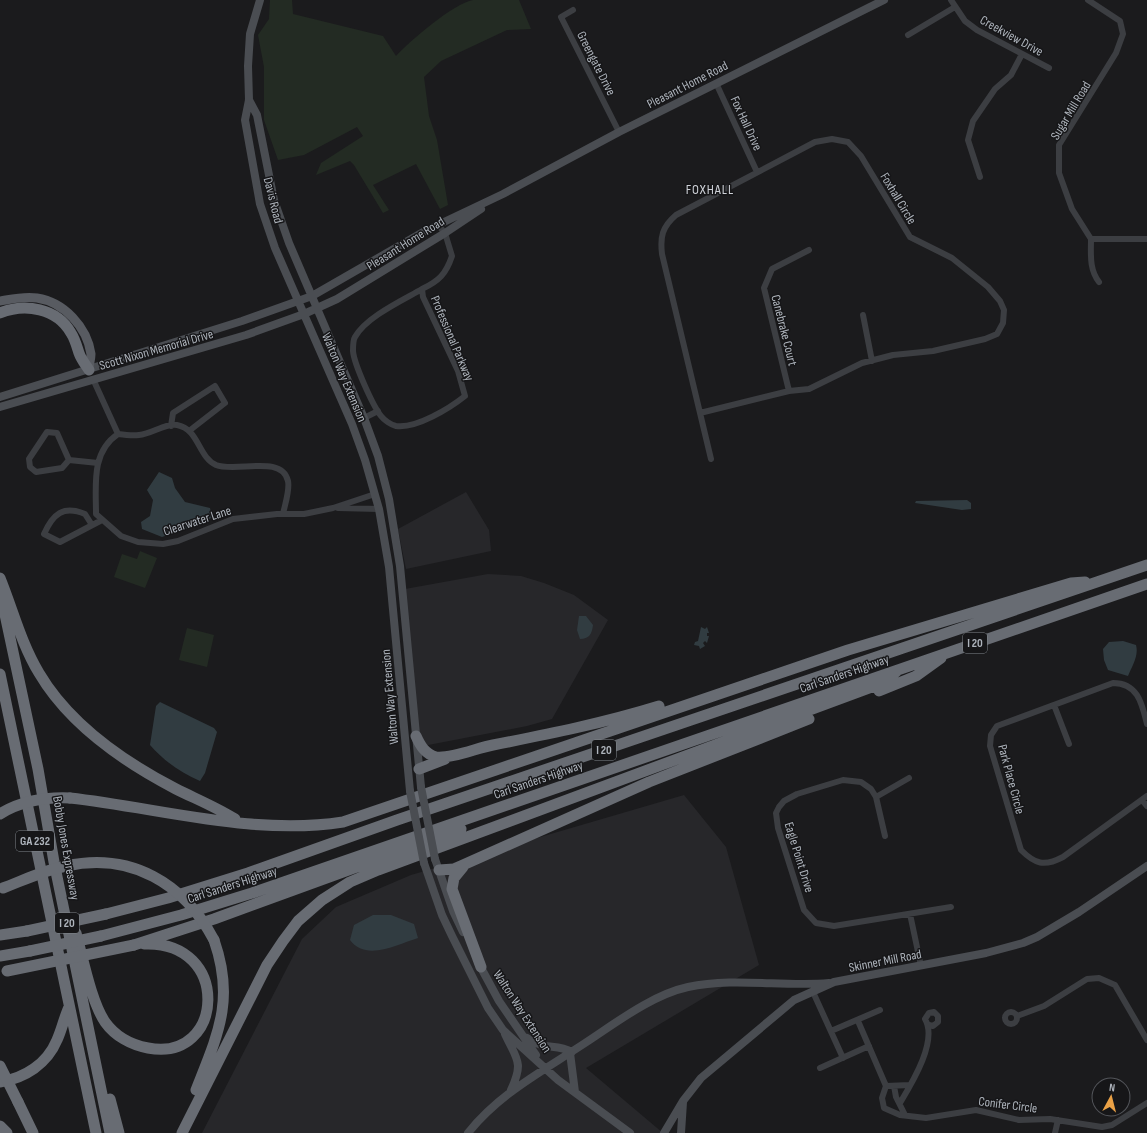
<svg xmlns="http://www.w3.org/2000/svg" width="1147" height="1133" font-family="'Sofia Sans Condensed',sans-serif">
<rect width="100%" height="100%" fill="#1b1b1d"/>
<path fill="#27272a" d="M466,492l23,38 2,21 -85,18 -8,-40z
M488,574l33,2 23,7 30,12 34,25 -56,99 -25,7 -104,20 -4,-7 -14,-150z
M684,795l42,52 33,118 -173,103 77,65h-461l100,-194 34,-32 75,-32z"/>
<path fill="#232b23" d="M270,0h22l1,14 90,22 13,20c14,-15 58,-53 77,-56 14,0 31,0 46,0l12,29 -24,1 -66,31 -17,16 5,39 8,24 11,65 -8,4 -24,-45 -43,21 16,25 -6,3 -29,-48 -4,-4 -34,14 5,-12 42,-27 -6,-9 -53,28 -26,5 -14,-40v-53l-6,-32 11,-16z
M140,551l17,7 -12,30 -31,-11 8,-23 15,5z
M187,628l27,7 -7,32 -28,-7z"/>
<path fill="#313c41" d="M159,472l13,6 3,10 10,14 25,6 2,9 -6,5 -44,15 -20,-8 -1,-7 9,-6 3,-16 -6,-10z
M967,500l4,3v6l-9,1 -47,-7 1,-2z
M579,616h7l7,9c-1,9 -4,14 -13,14l-3,-9z
M701,627l4,2 2,-2 2,6h-2v3h2l-2,7 -2,-2 -2,2 2,3 -5,3 -1,-3 -5,-1 1,-3 3,-1z
M1123,641l13,4c3,11 -4,21 -8,31l-20,-6 -4,-10 -1,-11 6,-7z
M160,702l54,26 3,4 -12,41 -5,8c-19,-8 -36,-20 -50,-36l6,-39z
M373,915h18l23,9 4,14c-20,6 -52,24 -68,2l4,-15z"/>
<g fill="none" stroke-linecap="round" stroke-linejoin="round">
<path stroke="#3c3e42" stroke-width="6" d="M951,0l14,21 12,9 72,38
M1088,0l32,21 3,13 -7,19 -57,92v28l13,36 19,30h56
M573,10l-12,7 58,115
M908,35l47,-28
M716,83l41,89
M980,177l-12,-37 5,-19 22,-32 16,-14 11,-21
M1091,239c0,15 -2,30 8,43
M422,289c-19,11 -56,28 -67,48 -2,3 -2,10 -2,14 1,13 20,55 28,65 3,4 10,9 15,10 20,3 54,-18 69,-30l-7,-25 -35,-74 -1,-8c17,-8 24,-15 30,-33l-7,-23 -7,-8
M863,315l9,46
M93,379l25,55
M789,391l-25,-103 8,-19 37,-19
M700,413l89,-22 20,-2 53,-26 31,-8 40,-4 52,-12 12,-5 6,-11 1,-13 -4,-9 -12,-14 -36,-29 -42,-21 -49,-81 -13,-14 -16,-3 -17,3 -139,73c-14,12 -16,22 -14,39l49,205
M364,418l14,-7
M171,426l2,-13 42,-27 10,17 -36,28
M118,434c-27,18 -22,51 -22,80l25,22 17,6 25,2 15,-3 55,-22 44,-5h27l29,-6 42,-14
M118,434c7,1 15,2 21,1 13,-1 26,-12 38,-10 22,4 21,32 39,40 20,8 66,-11 72,16 2,9 -3,23 -5,33
M69,460l-7,8 -26,4 -6,-5 -1,-8 18,-27 10,1 12,27 29,3
M338,508l41,1
M92,525l-7,-11c-22,-9 -32,0 -41,20l16,8 42,-22
M1054,705l15,39
M1147,724c-5,-20 -9,-41 -34,-41l-116,43 -6,9 -1,11 31,104c14,14 23,17 42,7l84,-61
M876,797l33,-19
M1142,800l5,6
M885,836l-9,-39 -5,-8 -10,-7 -18,-2 -46,14 -13,7 -5,6 -3,6 2,15 26,82 12,13 18,3 117,-19
M910,914l11,52
M813,992l30,66
M1005 1018a6 6 0 1 1 12 0a6 6 0 1 1-12 0Z
M1017,1016l27,-10 43,-27 12,-1 16,7 32,55
M858,1021l28,65
M831,1031l49,-21
M820,1068l49,-22
M910,1085l-24,1 -4,12 2,10 16,7 26,3 50,-8 43,10 31,-1 52,8 10,-2 35,-22
M894,1086l2,11 9,18
M900,1103c12,-20 38,-62 25,-84l4,-6 5,-1 4,4v6l-5,4 -4,-1
M1055,1133l3,-13"/>
<path stroke="#4a4d52" stroke-width="8" d="M260,0l-10,34 -2,32 1,34 -4,20 15,84 15,44 77,176 13,36 14,49 10,58 21,224
M249,100l8,15 17,85 15,43 75,175 14,38 11,43 11,67 21,221
M0,397l242,-76 70,-25 113,-65 78,-37 116,-62 265,-132
M0,407l246,-72 58,-21 33,-15 108,-66 36,-24
M435,859l18,52 10,21
M424,863l18,52 10,21 36,72 15,22 55,50 72,53
M479,964l20,37 37,54
M505,1034c12,26 19,28 6,56
M527,1038c18,13 28,5 45,14
M570,1053l5,39
M468,1133c31,-39 73,-61 114,-88 31,-20 69,-50 106,-58 46,-10 95,0 141,-4
M664,1133l19,-32 18,-23 93,-78 40,-18 152,-29 37,-10 14,-6 42,-25 68,-46
M681,1133l2,-31"/>
<path stroke="#585b61" stroke-width="9" d="M0,301c12,-2 24,-5 37,-3 27,4 50,29 54,56 0,5 -2,11 -2,16"/>
<path stroke="#686c73" stroke-width="11" d="M0,313c25,-10 57,-5 71,20 4,6 6,14 8,20 2,6 6,11 10,17
M0,578c13,32 21,65 39,95 30,51 85,89 137,116 20,10 40,18 59,30
M0,591l38,178 16,93 56,271
M0,674l96,459
M879,691l37,-15 25,-18
M416,736c4,9 9,18 20,21 15,2 41,-9 57,-12 56,-11 111,-22 166,-39
M419,769l26,-10
M70,798c90,10 183,38 273,24l505,-172 223,-67 14,-1
M463,867l-9,11 -2,11 29,78
M439,870l15,-1 195,-87 160,-63
M106,914l62,-16 80,-25 149,-53 750,-255
M76,933c7,25 15,68 29,89 10,14 26,23 43,26 77,15 84,-108 -4,-104
M0,935l27,-4
M101,936l80,-21 71,-22 895,-309
M134,945l80,-26 247,-90
M0,956l30,-5
M0,1082c25,-4 47,-18 57,-42 5,-11 7,-22 12,-33
M196,1090c22,-56 39,-90 18,-150
M110,1099l9,34
M18,1102l15,31
M0,1126l7,7
M182,1133l85,-168 16,-24 15,-20 24,-21 28,-18 28,-12 507,-188 12,-11"/>
<path stroke="#4a4d52" stroke-width="8" d="M421,787l14,72
M410,791l14,72"/>
<path stroke="#686c73" stroke-width="11" d="M0,814c21,-13 46,-17 70,-16
M3,888c21,-8 42,-18 63,-22 65,-14 118,17 148,74
M27,931l79,-17
M30,951l71,-15
M7,971l127,-26
M0,1066l18,36"/>
</g>
<g text-anchor="middle" stroke-width="3" stroke-linejoin="round" paint-order="stroke">
<g fill="#161618" stroke="#80858b" stroke-width="1">
<rect x="963" y="633" width="24" height="20" rx="3"/>
<rect x="592" y="740" width="24" height="20" rx="3"/>
<rect x="16" y="831" width="38" height="20" rx="3"/>
<rect x="55" y="913" width="24" height="20" rx="3"/>
</g>
<g font-size="12" font-weight="bold" fill="#aeb4bc">
<text x="975" y="647">I 20</text>
<text x="604" y="754">I 20</text>
<text x="35" y="845">GA 232</text>
<text x="67" y="927">I 20</text>
</g>
<g font-size="13" fill="#aeb4bc" stroke="#161618">
<text transform="translate(1012 35) rotate(29)" y="5">Creekview Drive</text>
<text transform="translate(597 63) rotate(63)" y="5">Greengate Drive</text>
<text transform="translate(687 84) rotate(-27)" y="5">Pleasant Home Road</text>
<text transform="translate(1070 110) rotate(-59)" y="5">Sugar Mill Road</text>
<text transform="translate(747 123) rotate(65)" y="5">Fox Hall Drive</text>
<text transform="translate(899 198) rotate(59)" y="5">Foxhall Circle</text>
<text transform="translate(274 200) rotate(76)" y="5">Davis Road</text>
<text transform="translate(405 243) rotate(-32)" y="5">Pleasant Home Road</text>
<text transform="translate(785 330) rotate(76)" y="5">Canebrake Court</text>
<text transform="translate(453 338) rotate(67)" y="5">Professional Parkway</text>
<text transform="translate(156 349) rotate(-16)" y="5">Scott Nixon Memorial Drive</text>
<text transform="translate(345 377) rotate(67)" y="5">Walton Way Extension</text>
<text transform="translate(197 520) rotate(-18)" y="5">Clearwater Lane</text>
<text transform="translate(844 673) rotate(-19)" y="5">Carl Sanders Highway</text>
<text transform="translate(389 697) rotate(-95)" y="5">Walton Way Extension</text>
<text transform="translate(538 779) rotate(-19)" y="5">Carl Sanders Highway</text>
<text transform="translate(1012 779) rotate(75)" y="5">Park Place Circle</text>
<text transform="translate(67 848) rotate(80)" y="5">Bobby Jones Expressway</text>
<text transform="translate(800 857) rotate(73)" y="5">Eagle Point Drive</text>
<text transform="translate(232 884) rotate(-18)" y="5">Carl Sanders Highway</text>
<text transform="translate(885 960) rotate(-11)" y="5">Skinner Mill Road</text>
<text transform="translate(523 1011) rotate(57)" y="5">Walton Way Extension</text>
<text transform="translate(1008 1104) rotate(7)" y="5">Conifer Circle</text>
</g>
<g font-size="14" letter-spacing="1" fill="#cfd2d8" stroke="#161618">
<text x="710" y="194">FOXHALL</text>
</g>
</g>
<g transform="translate(1111 1097) rotate(7)"><circle r="19" fill="#161618" stroke="#53555a"/>
<path d="M0-3L7 15L0 10L-7 15Z" fill="#eaa146"/>
<text y="-6" font-size="11" font-weight="bold" text-anchor="middle" fill="#aeb4bc">N</text>
</g>
</svg>
